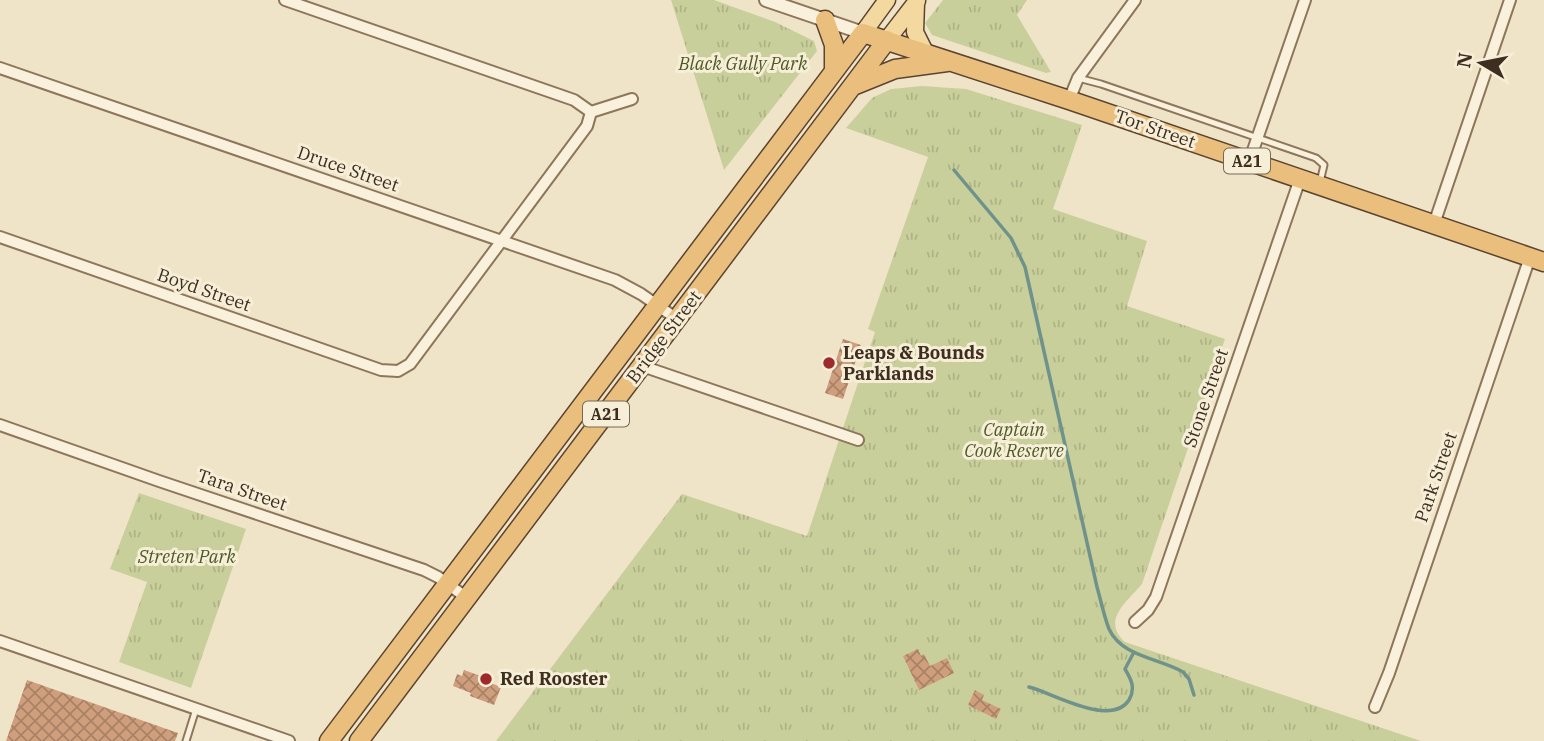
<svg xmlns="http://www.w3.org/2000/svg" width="1544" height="741" font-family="'IBM Plex Serif',serif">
<defs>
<pattern id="park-tufts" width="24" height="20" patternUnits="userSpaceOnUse" patternTransform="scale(1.75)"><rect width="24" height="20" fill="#c9cf9b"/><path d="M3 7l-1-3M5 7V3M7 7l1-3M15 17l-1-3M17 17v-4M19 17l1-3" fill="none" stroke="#aeb285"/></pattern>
<pattern id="building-cross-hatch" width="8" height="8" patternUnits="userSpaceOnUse" patternTransform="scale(1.75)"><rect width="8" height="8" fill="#cf9f7d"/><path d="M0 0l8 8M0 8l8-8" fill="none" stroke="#a98266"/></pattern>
</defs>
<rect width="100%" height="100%" fill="#f0e4c8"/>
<path fill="url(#park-tufts)" d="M671,0h43l61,22 39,19 3,10 -93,119z
M943,0h84l-10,15 34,57 -5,1 -114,-38 -7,-12z
M922,86l44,3 116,36 -29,84 94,32 -20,65 98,33 -83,245c-15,18 -41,36 -17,58l296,99h-925l186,-247 125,42 68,-204 -7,-3 60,-172 -82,-29 26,-30 19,-9z
M139,493l107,36 -55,159 -72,-26 28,-80 -37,-13z"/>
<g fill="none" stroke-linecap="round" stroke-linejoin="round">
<path stroke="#6f938a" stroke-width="3.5" d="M954,170l57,68 14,29 72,320c4,14 7,29 12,42 13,28 50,29 74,43l6,7 5,16
M1029,687c24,6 82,41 100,13 7,-12 2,-21 -4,-31l9,-17"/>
</g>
<path fill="url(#building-cross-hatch)" d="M843,339l18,6 -18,54 -18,-6z
M918,649l3,7 3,-2 6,12 17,-8 7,15 -35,17 -16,-34z
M464,670l25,9 -1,3 13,5 -7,18 -24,-9 1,-3 -18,-7 4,-12 5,2z
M27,680l151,53 -3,8h-169z
M975,690l9,5 -2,5 19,9 -5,10 -28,-14z"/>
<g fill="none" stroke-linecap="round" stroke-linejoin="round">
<g stroke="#8d765c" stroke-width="9">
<path id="service" d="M1078,78l23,6 215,74 8,7 -4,17
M186,741l10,-32"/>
</g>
<g stroke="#8d765c" stroke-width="14">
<path id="minor" d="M285,0l289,100 17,12
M0,68l615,212 26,14 36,25
M1069,100l9,-22 57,-78
M591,112l41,-13
M1249,162l56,-162
M1434,224l76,-224
M0,237l381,133 17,1 12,-7 177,-238 4,-14
M642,366l216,74
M0,425l159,56 265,89 14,7 29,21
M1135,622l13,-12 8,-13 144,-418
M0,641l289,100
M1375,707l14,-34 141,-416"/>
</g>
<g stroke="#8d765c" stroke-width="16">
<path id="tertiary" d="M766,0l97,33"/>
</g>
<g stroke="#5b4430" stroke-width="19">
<path id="primary" d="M916,3l-1,29 10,20
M863,33l24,-33
M887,40l30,-39"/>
</g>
<g stroke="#5b4430" stroke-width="21">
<path id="trunk" d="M825,20l9,25v24
M853,86l42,-17 52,-7
M329,741l534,-708 206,67 475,162
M359,741l528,-701"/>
</g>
<use href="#service" stroke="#faf1dc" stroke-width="5"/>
<use href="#minor" stroke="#faf1dc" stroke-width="10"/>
<use href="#tertiary" stroke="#faf1dc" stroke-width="12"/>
<use href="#primary" stroke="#f3d9a0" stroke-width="16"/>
<use href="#trunk" stroke="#eabe7c" stroke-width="18"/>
</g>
<g fill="#9e2a2b" stroke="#f7eed8" stroke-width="2.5">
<circle cx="829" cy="363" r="7"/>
<circle cx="486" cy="679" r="7"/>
</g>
<g text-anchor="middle" stroke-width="6" stroke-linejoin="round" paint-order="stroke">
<g fill="#f7eed8" stroke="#756857" stroke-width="2">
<rect x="1224" y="148.5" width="46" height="25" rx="5"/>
<rect x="583" y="401.5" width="46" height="25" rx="5"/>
</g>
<g font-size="16" font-weight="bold" fill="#3d2e20">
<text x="1247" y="167">A21</text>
<text x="606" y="420">A21</text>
</g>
<g font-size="18" font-style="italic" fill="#4d5a26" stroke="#f7eed8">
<text x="743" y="70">Black Gully Park</text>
<text x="1014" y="436">Captain<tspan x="1014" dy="21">Cook Reserve</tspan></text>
<text x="187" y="563">Streten Park</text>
</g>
<g font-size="18" fill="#3d2e20" stroke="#f7eed8">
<text transform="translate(1155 129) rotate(19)" y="6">Tor Street</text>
<text transform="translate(348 169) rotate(19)" y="6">Druce Street</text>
<text transform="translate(204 290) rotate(19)" y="6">Boyd Street</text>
<text transform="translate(664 337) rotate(-53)" y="6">Bridge Street</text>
<text transform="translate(1206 398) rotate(-71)" y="6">Stone Street</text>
<text transform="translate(1436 477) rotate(-71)" y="6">Park Street</text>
<text transform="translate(242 490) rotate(19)" y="6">Tara Street</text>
</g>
<g font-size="18" font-weight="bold" fill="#3d2e20" stroke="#f7eed8" text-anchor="start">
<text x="843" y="359">Leaps &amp; Bounds<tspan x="843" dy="21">Parklands</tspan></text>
<text x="500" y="685">Red Rooster</text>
</g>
</g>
<g transform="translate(1481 63) rotate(280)" stroke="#f7eed8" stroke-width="5" paint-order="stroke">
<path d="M0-5L12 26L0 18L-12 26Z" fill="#3d2e20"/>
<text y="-10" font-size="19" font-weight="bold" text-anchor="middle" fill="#3d2e20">N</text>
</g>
</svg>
